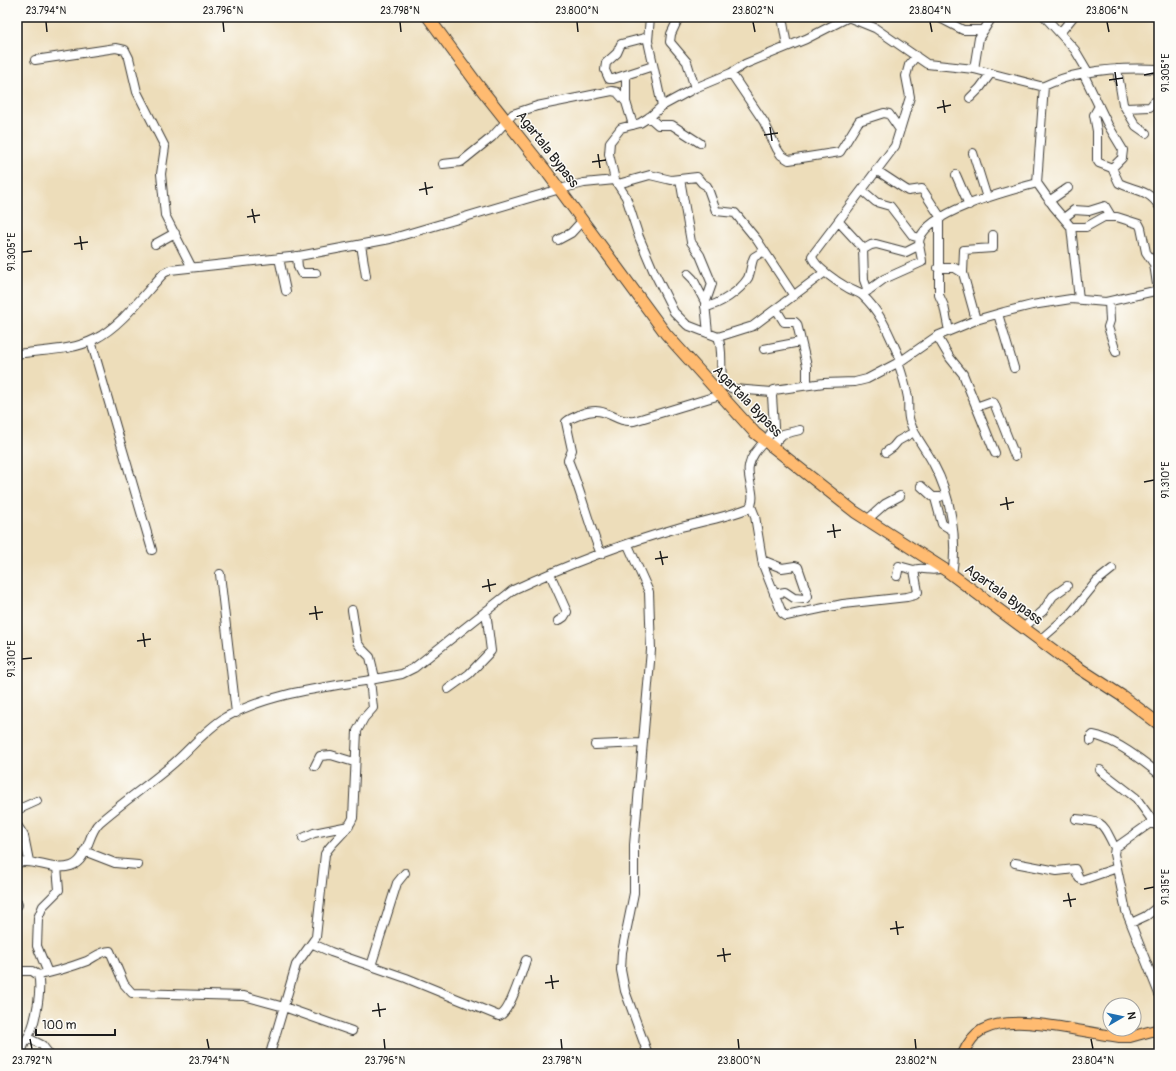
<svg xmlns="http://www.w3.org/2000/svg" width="1176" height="1071" font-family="Pangolin,sans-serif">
<rect width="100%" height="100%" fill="#fdfcf7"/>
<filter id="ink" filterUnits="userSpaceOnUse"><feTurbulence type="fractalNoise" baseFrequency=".025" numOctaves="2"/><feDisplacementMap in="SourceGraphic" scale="8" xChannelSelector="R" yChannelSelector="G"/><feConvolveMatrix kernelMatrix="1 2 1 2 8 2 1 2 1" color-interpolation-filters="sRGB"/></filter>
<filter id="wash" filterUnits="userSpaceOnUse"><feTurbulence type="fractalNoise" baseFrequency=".012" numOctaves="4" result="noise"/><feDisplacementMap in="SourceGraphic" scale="16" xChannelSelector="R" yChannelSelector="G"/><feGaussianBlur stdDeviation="0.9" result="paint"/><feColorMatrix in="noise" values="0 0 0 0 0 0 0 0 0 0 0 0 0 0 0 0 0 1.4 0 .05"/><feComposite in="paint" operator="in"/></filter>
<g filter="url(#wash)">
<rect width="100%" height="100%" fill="#edddba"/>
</g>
<g filter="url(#ink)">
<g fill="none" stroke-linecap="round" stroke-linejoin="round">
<g stroke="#3b3934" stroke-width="10">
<path id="minor" d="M650,17l-2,24 14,65
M679,17l-8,17 -1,8 17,20 8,26
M782,17l5,29
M848,17l27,11 52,36 47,5 70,18
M938,17l25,13h21
M1045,17l30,33 13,22
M536,19v-2
M1060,33l13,-16
M648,37l-27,7 -4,9 -11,10 -1,7 4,9h4l40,-13
M35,60l81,-12 9,2 4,8 8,34 28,55 -4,27 4,41 26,51
M974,69l5,-31 13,-21
M1117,69l6,35 13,22 10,7
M731,73l33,49 13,27 4,6 8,5 51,-8 19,-31 25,-8 5,1 11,16
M1083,73l25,52 15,25 -1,8 -10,10 -13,-5 -2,-3v-29l-3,-16 5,-9
M626,75v27l7,23
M970,98l10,-10 11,-15
M1126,108l24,-1 4,-5 5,-1
M649,117l9,8h14l28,18
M973,153l14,45
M443,164l18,-2 31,-25 21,-23 24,-8 75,-15 5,1 9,10
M1112,168l7,15c16,8 29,6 40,23
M876,170l32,21 14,-2 19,29
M956,175l13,30
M680,179l11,63 9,13 12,29 -7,20 3,29
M618,184l32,-9 21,5 26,-3 5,6 5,3 9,25 19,2 22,27 37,56
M862,190l14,12 14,4 23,30 7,2
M1049,201l19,-13
M1064,218l10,-8 15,1 16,-5 6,10
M939,220v75l5,11 5,25
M839,222l24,26 1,32 4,11
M1071,227h15l18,-10h13l22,7 2,4 5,24 8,12 4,27
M558,240l13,-7 12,-13
M155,244l20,-11
M361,245l5,31
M864,249l7,-4 5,-1 30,8 14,-7
M297,256l1,11 3,6h15
M279,258l7,33
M938,268h17l8,5 13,47
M963,273l1,-23 29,-2v-13
M688,274l5,5 12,23
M862,295l22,-16 38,-17c0,-7 -5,-17 -2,-24 11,-28 89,-47 117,-55
M1079,299l-8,-72 -17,-20 -17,-24 7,-97c35,-17 76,-19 115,-17
M1109,302l1,19 -2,6 8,25
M705,307c14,-2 35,-16 43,-29 3,-7 3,-15 6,-21l10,-6
M776,309l8,13h11l2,2 10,42v19
M998,314l16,54
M937,336l13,22 13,16 32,79
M718,337l35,-11 72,-54
M91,341l61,209
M764,349l36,-7
M17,354c25,-4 55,-3 78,-15 26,-13 49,-45 69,-66l6,-3 129,-14 91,-17 170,-50 24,-6 31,-3
M901,361c-11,-24 -19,-48 -39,-66 -4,-3 -9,-4 -14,-7 -9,-5 -35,-22 -36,-32l83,-110 15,-49 -4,-21 3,-11 7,-9
M898,362c4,12 8,24 10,36 1,8 -1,16 2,24 5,16 17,28 24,43 17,31 24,75 18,110
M772,392l-38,-3 -8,-3c-9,-12 -1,-33 -8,-49l-31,-12 -13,-13 -21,-42 -14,-33 -13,-40 -11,-17 -6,-26 1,-12 11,-14 19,-5 11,-7 11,-10 33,-18 36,-15 14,-9 61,-25 43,-22
M976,407l14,-5 4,1 21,53
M770,447l13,-13 17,-4
M886,452l7,-5 5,-6 16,-9
M921,486l12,11h7
M935,498l7,26 10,6
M751,506l4,10 8,49 19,48 4,3 57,-12 64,-7 8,-2 3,-3 -4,-22c9,-4 18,3 28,-2
M867,520l18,-16 15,-8
M628,545l21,47 2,58 -17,195v48l-12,59 -1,18 4,21 23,63
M601,554c-13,-31 -20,-63 -33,-94l4,-10 -6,-28c4,-4 10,-5 15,-8 27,-10 31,9 53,7l86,-26
M762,560l20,8 13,-2 3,1 10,29 -3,3 -11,-1 -9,-6 -11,2
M220,574l16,139
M550,574l17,38 -3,5 -6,4
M897,576l2,-10 15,4
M352,610l5,32 4,6 9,9 5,21
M1023,628l20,-17 10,-15 14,-10
M1040,640l31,-27 26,-32 15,-12
M448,689l21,-15 22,-23 -5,-40
M1091,741v-4l2,-2c22,4 49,25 66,39
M595,745l47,-2
M315,766l5,-10 11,-1 23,7
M1100,770l36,28 19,26
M17,810l20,-9
M1076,819c30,3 26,4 39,29
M17,825l7,11 5,25
M1159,828l-4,-4h-6l-34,24 -1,6 12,57 33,83
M303,838l11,-5 35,-7
M84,851l31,12 23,2
M17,863c18,-5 35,9 54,3 18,-6 16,-33 29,-44 24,-21 50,-38 74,-59 17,-15 32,-34 52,-46 44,-24 95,-29 144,-37
M1015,863l42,8 18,-2 4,9 3,2 35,-12
M17,902l1,3
M1131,923l15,-7 13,-10
M313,944l18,8 75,26 93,38c11,-3 23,-45 27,-56
M371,966l26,-83 8,-10
M17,971h15l6,4c17,-3 33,-8 49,-14 8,-4 14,-10 23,-10l14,33 8,9 112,3 40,11 68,24
M48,973l-11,-27 1,-28 5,-12 16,-16 -2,-23
M28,1038l14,7 7,9
M22,1054c0,-10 5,-14 9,-23 5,-13 11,-42 7,-56
M270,1054l26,-89 20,-28 9,-83c8,-14 22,-21 28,-36l4,-87 7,-13 9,-10 -3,-28 32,-6 12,-6 99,-78c53,-25 112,-47 168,-63 23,-6 46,-10 68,-19 9,-10 -3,-30 0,-42 4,-18 20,-25 25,-39l-2,-31 2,-6 50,-7 31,-1 12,-3 34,-18 36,-25 39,-16 28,-8 28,-7 39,-6 35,3 53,-12"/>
</g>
<g stroke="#3b3934" stroke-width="12">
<path id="major" d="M963,1054c4,-9 10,-19 19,-24 33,-18 100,3 137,7h11l29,-8"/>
</g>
<g stroke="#3b3934" stroke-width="13">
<path id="highway" d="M428,17l50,68 68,86 120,163 89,99 100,79 92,59 121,90 54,35 37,28"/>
</g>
<use href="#minor" stroke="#fff" stroke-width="8"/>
<use href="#major" stroke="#ffbb71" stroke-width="10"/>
<use href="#highway" stroke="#ffbb71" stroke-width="11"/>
</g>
</g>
<path fill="none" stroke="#1c1c1c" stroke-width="1.5" d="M46,22l1,10M223,22l1,10M400,22l1,10M577,22l1,10M753,22l2,10M930,22l2,10M1107,22l2,10M1115,72l2,14M1144,75l10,-2M1109,80l14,-2M943,100l2,13M937,108l14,-3M770,127l2,14M764,135l14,-2M598,154l2,14M592,162l14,-2M425,182l2,13M419,190l14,-3M252,209l3,14M247,217l13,-2M80,236l2,14M74,244l14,-2M22,252l10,-1M1144,482l10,-2M1006,497l2,13M1000,505l14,-3M833,524l2,14M827,532l14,-2M660,551l3,14M655,559l13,-2M488,579l2,13M482,587l14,-3M315,606l2,14M309,614l14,-2M143,633l2,14M137,641l14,-2M22,659l10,-1M1144,889l10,-2M1068,893l3,14M1063,901l13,-2M896,921l2,14M890,929l14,-2M723,948l2,14M717,956l14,-2M551,975l2,14M545,983l14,-2M378,1003l2,14M372,1011l14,-2M30,1039l2,10M207,1039l2,10M384,1039l1,10M561,1039l1,10M738,1039l1,10M915,1039l1,10M1091,1039l2,10"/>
<g text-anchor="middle" stroke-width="3" stroke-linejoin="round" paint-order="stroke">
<g font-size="14" fill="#1c1c1c" stroke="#fdfcf7">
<text transform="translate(548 149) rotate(52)" y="5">Agartala Bypass</text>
<text transform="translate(748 401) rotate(46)" y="5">Agartala Bypass</text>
<text transform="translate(1004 594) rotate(36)" y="5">Agartala Bypass</text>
</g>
</g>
<rect width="1176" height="1071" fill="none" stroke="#fdfcf7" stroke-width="44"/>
<g transform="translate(1122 1017) rotate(81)"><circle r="19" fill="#fdfcf7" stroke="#a3a29f"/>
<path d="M0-3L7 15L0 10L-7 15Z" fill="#1f6fb2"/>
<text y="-6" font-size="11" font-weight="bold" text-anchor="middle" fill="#1c1c1c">N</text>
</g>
<path d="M36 1029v6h79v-6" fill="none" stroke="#1c1c1c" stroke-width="2"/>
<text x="42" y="1029" font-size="12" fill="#1c1c1c" stroke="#fdfcf7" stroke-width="3" paint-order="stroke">100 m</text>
<rect x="22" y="22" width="1132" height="1027" fill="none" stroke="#1c1c1c" stroke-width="1.5"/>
<g font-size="10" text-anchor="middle" fill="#1c1c1c">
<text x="46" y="14">23.794°N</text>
<text x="223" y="14">23.796°N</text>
<text x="400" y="14">23.798°N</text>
<text x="577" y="14">23.800°N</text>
<text x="753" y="14">23.802°N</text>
<text x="930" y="14">23.804°N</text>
<text x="1107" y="14">23.806°N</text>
<text transform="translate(1165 73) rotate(-90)" y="4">91.305°E</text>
<text transform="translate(11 252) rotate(-90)" y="4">91.305°E</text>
<text transform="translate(1165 480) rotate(-90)" y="4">91.310°E</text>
<text transform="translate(11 659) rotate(-90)" y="4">91.310°E</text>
<text transform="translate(1165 887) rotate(-90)" y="4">91.315°E</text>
<text x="32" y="1064">23.792°N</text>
<text x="209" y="1064">23.794°N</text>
<text x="385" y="1064">23.796°N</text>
<text x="562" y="1064">23.798°N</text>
<text x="739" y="1064">23.800°N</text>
<text x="916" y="1064">23.802°N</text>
<text x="1093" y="1064">23.804°N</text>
</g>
</svg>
